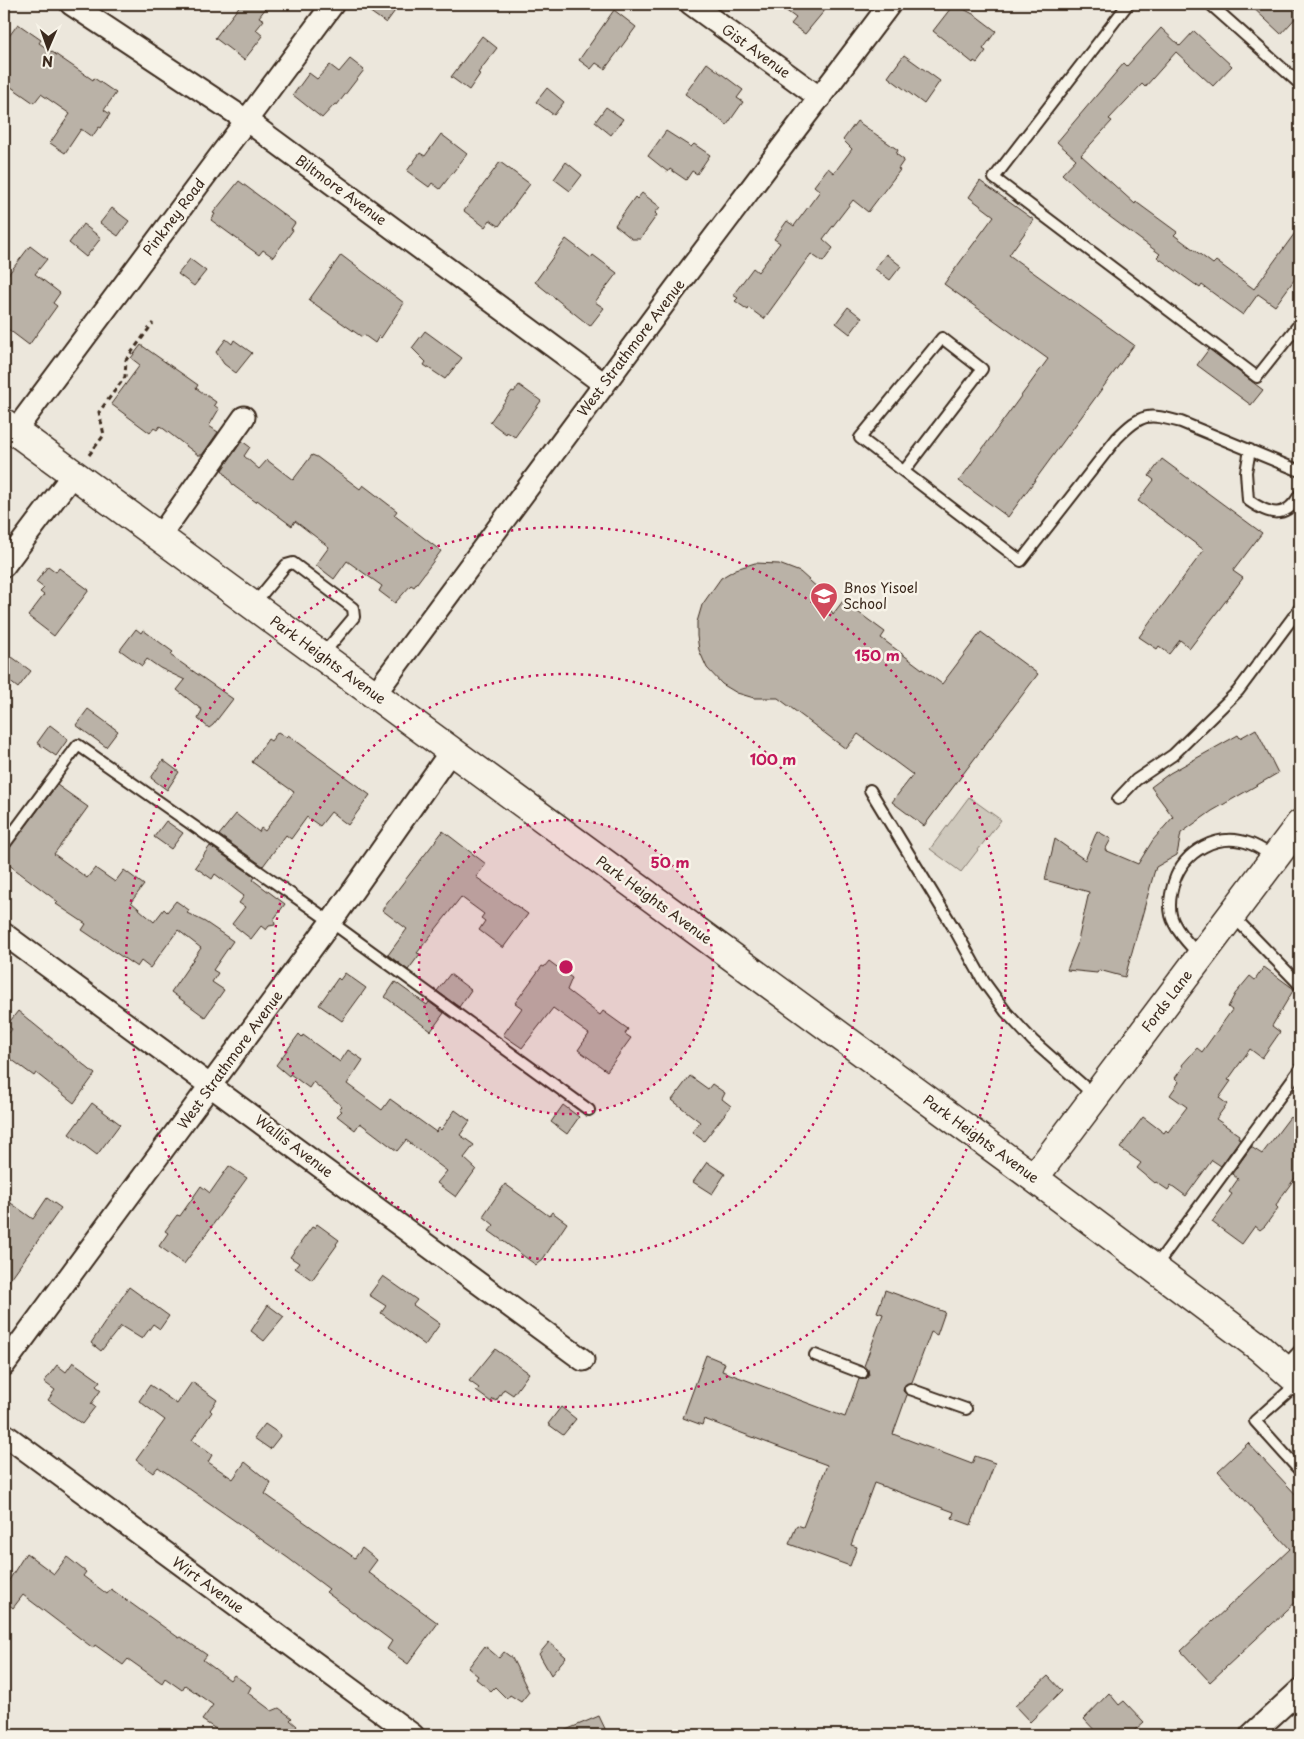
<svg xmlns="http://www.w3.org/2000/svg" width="1304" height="1739" font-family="'Playpen Sans',sans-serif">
<rect width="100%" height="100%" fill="#ece7dc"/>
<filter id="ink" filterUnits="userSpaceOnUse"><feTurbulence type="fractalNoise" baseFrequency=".02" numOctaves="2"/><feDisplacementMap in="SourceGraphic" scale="10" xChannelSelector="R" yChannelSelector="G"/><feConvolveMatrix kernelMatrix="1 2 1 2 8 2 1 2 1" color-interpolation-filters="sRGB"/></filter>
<g filter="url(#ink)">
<path fill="#cec8bc" stroke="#84796d" d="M969,797l32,23 -40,52 -31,-23z"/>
<path fill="#bab2a7" stroke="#3b2a1e" d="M241,4h28l-10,13 5,3 -8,10 7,6 -19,24 -29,-22z
M359,4h41l-14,19z
M777,4h53l-25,30 -14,-10 5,-6z
M954,4l21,11 21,16 -13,18 3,2 -9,12 -3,-2 -1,2 -40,-32z
M1249,4h41l10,9 -19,21z
M614,10l22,17 -31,42 -9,-6 -5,6 -12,-9z
M18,24l23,16 -2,3 54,37 1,-2 22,15 -12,17 6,4 -9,14 -2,-1 -7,10 -11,-8 -16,24 -15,-10 20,-29 -29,-20 -7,9 -30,-21v-39z
M1161,28l19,18 14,-15 38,35 -19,20 -37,-34 -31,35 -3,-3 -33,35 3,2 -31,34 54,49 1,-2 41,30 -3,3 39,29 3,-3 38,28 46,-63v46l-25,34 -17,-12 -15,21 -41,-30 -2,3 -43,-31 3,-3 -58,-43 -40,-37 14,-15 -19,-17 67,-79 3,3z
M482,36l15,12 -19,25 2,1 -11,16 -18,-13z
M904,55l36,26 -16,23 -36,-27z
M350,59l14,11 -27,35 -2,-1 -13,14 -29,-23 16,-22 8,6 13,-14 9,7z
M707,63l36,27 -6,8 6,4 -16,23 -42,-31z
M547,88l17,14 -10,13 -18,-13z
M606,107l17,12 -12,16 -16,-13z
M857,121l41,29 -2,4 8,6 -6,9 2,1 -32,42 -15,-12 -30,39 10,9 -10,14 -12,-8 -47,65 -15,-11 -1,2 -13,-9 3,-3 -5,-3 20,-27 5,4 22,-29 -6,-4 13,-18 7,5 26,-35 -6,-5 14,-18 6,5 18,-24 -9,-9z
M666,131l25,16 3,-3 16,11 -13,19 -5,-3 -6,9 -16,-11 -2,3 -20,-16z
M441,134l26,20 -27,35 -8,-6 -3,4 -22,-16 13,-18 5,3z
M500,162l30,22 -31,42 -9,-6 -5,7 -21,-16z
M566,162l16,13 -12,16 -16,-12z
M239,181l56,42 -4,6 2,1 -20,27 -10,-7 -4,5 -48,-35 4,-6 -2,-1z
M980,181l54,39 -25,35 125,90 -126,172 -49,-36 89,-122 -104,-75 50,-68 -25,-19z
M642,193l18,14 -5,6 2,2 -17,24h-8l-17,-14 20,-28 2,2z
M112,208l17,13 -11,15 -18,-13z
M83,224l18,14 -15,19 -17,-14z
M566,239l25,19 2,-3 24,18 -22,29 9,6 -14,18 -55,-44z
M30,246l17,13 -12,15 25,19 -7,10 4,3 -28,39 -25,-19v-46z
M886,254l15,12 -11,14 -15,-11z
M341,255l63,48 -23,35 -2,-2 -4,7 -11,-8 -2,2 -53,-37z
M190,259l16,12 -12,15 -16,-12z
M848,307l14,11 -12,16 -14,-11z
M425,331l37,27 -17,21 -21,-14 2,-3 -14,-14z
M226,339l6,5 2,-4 18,13 -16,20 -12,-9 -8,-12z
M141,345l57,40 -2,3 20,14 -2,3 5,4 -10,17 9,6 -16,23h-4l-38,-29 -3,4 -3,-2 -4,5 -39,-29 29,-39 -9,-7z
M1209,349l54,41 -12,15 -54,-40z
M519,385l22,16 -26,36 -8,-5 -1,2 -16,-12 22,-31 2,1z
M242,441l8,6 -6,9 15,13 8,-9 26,20 19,-25 5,2 43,32 3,-4 34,26 -3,4 47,36 -27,36 -3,-2 -16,18 -16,-12 3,-5 -35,-25 -13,18 -18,-14 13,-18 -34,-26 -3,5 -35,-26 -1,2 -22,-16 -12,-16z
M1162,459l100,74 -29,38 10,7 -53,70 -10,-8 -11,14 -10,-8 -2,3 -18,-12 65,-87 -66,-49 16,-21 -5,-4z
M755,563l24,1 21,8 20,18 13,24 10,-13 42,31 -4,6 61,46 39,-52 57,42 -114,152 -32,-24 21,-27 -55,-41 -12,15 -68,-51h-24l-17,-5 -15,-9 -15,-16 -8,-18 -2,-14v-14l5,-17 19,-27 15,-9z
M48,566l8,6 3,-4 30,22 -35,46 -26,-20 16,-21 -4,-3 4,-4 -8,-6z
M136,629l5,4 2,-3 30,22 -3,3 63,44 -20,26 -4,3 -11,-9 4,-9 -25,-20 8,-10 -25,-12 -13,-9 -5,7 -22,-16z
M12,657l19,14 -13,17 -14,-11v-8z
M88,709l30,22 -12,16 -30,-22z
M50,725l18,14 -12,17 -19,-13z
M1256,729l22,44 -66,38 -31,22 -4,22 -21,12 -2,6 -29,104 -26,-7 -2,3 -30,-3 10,-25 12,-53 -44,-12 10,-41 30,21 12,-29 14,8 -6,11 33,14 15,-24 20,-23 -22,-30 19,-14 68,-38 2,3z
M278,732l8,5 2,-2 82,60 -22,30 -17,-13 -11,14 -13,-9 -16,22 -5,-4 -23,31 -44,-31 17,-21 23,18 2,-4 4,3 29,-39 -42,-30 16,-23 3,2z
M163,760l16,12 -12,18 -16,-12z
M57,785l31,22 -34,47 33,24 8,-10 20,14 9,-12 20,15 -13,17 23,20 10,-13 3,3 9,-11 13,9 -2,3 18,9 28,19 -20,29 5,3 -6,9 12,8 -19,27 -34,-25 30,-44 -23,-18 -28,38 -9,-7 -4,6 -55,-37 4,-6 -30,-20 2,-2 -9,-7 -45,-34v-6z
M166,821l17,12 -12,16 -17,-12z
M443,831l43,33 -10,13 52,37 -25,34 -24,-18 6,-9 -4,-3 3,-4 -23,-17 -44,56 3,1 -12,16 -20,-15 19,-26 -25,-19z
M210,846l45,31 -2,3 32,24 -11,15 1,6 -6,1 -3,4 -5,-4 -10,13 -19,-15 13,-17 -6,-4 5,-7 -29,-22 -3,5 -17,-12z
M549,961l23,17 -5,12 33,25 3,-4 25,18 -3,5 6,4 -24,33 -29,-21 11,-16 -36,-26 -31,40 -19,-13 19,-27 -7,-5 27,-37 2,1z
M1264,967l30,22 -22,37 8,6 -18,26 -12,-9 -22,31 3,1 -12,17 8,6 -11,15 23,16 -1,3 2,1 -19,27 -9,-6 -26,36 -15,-11 -3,5 -12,-8 -1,1 -18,-15 4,-5 -21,-15 23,-31 21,16 2,-3 2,2 19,-25 -17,-12 9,-13 -4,-4 8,-11 -1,-2 15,-17 5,4 30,-42 -4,-3 7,-13 15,-18 5,4z
M345,973l21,15 -24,33 -23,-16 19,-27 2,2z
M450,974l21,16 -12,17 -22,-16z
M395,982l32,23 2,-3 15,11 -13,18 -46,-34z
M18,1011l77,63 -21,29 -38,-30 -2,3 -30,-22v-14l8,-11 -5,-4z
M299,1034l3,3 1,-2 37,27 8,-12 15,10 -16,24 35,26 8,-11 46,33 3,-4 2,2 14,-20 15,11 -10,14 14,10 -10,13 12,11 -20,28 -19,-14 10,-12 -41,-31 -9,11 -37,-28 -5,7 -18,-14 5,-5 -3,-2 3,-3 -29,-24 -4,6 -19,-14 -1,2 -13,-11z
M690,1076l18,13 4,-5 13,9 -3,6 9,7 -27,35 -12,-9 8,-10 -28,-22z
M92,1103l28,21 -23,31 -28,-21z
M563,1105l16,12 -12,17 -16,-12z
M1290,1117l10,9v45l-21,29 -3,6 2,2 -13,18 -5,4 -5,-4 -13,18 -30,-22 20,-28 -3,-2 9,-13 -6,-5 19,-27 11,7z
M707,1162l18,12 -13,20 -19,-12z
M229,1166l18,12 -63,86 -25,-18 9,-13 -3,-2 12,-16 3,1 21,-30 9,7z
M505,1184l44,32 3,-4 15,11 -24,36 -7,6 -47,-34 5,-6 -11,-9z
M4,1198l29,21 14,-21 14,10 -57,80z
M317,1224l22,16 -3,4 1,1 -25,35 -17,-12 4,-5 -9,-6 22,-30 2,1z
M383,1276l34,24 -4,5 27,19 -15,21 -44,-32 5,-7 -17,-11z
M129,1287l40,29 -9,13 -7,-5 -11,15 -21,-13 -20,25 -10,-8z
M885,1290l60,22 -8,23 -6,-3 -19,50 -8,4 -1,5 4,4 -14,39 79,30 3,-8 20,7 -24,62 -19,-7 2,-6 -80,-29 -23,62 6,2 -7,19 -61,-22 8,-19 6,2 24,-62 -123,-46 -2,6 -19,-7 23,-63 19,8 -3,8 123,46 14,-38h7l3,-4 -1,-6 -4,-3 19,-52 -6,-2z
M268,1305l16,12 -20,24 -13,-10z
M495,1349l34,24 -16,22 -9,-6 -8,12 -3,-2 -2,3 -15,-11 3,-3 -10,-7z
M73,1362l27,19 -4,5 5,4 -10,14 4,3 -13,17 -34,-24 7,-10 -11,-8 13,-17 9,7z
M192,1382l25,18 -7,10 2,2 -20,28 20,15 -4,7 25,17 12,-17 26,21 -6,11 90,64 7,-10 15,12 -9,12 70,51 -30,41 -21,-15 5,-8 -66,-49 3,-3 -41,-31 -130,-91 -5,6 -17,-13 29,-40 -26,-19 11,-16 27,19z
M561,1407l15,12 -13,16 -15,-11z
M265,1424l16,11 -11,14 -16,-11z
M1248,1443l52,56v99l-90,84 -29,-31 109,-102 -72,-78z
M26,1553l28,21 13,-17 19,15 -3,4 24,18 4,-5 68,49 2,-1 26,18 -4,5 27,20 4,-5 17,12 -3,6 24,18 7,-3 13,10 -2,2 7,6 -6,9h-66l-23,-15 11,-15 -28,-20 -3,5 -17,-12 -3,5 -34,-24 -5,6 -28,-20 -2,3 -70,-53 -10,13 -9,-7v-13z
M549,1642l17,15 -15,18 -12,-21z
M485,1646l14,12 5,-6 8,6 17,34 -8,10 -11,-7 -3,4 -12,-12 -4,4 -15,-12 2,-3 -10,-8z
M1048,1676l14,15 -32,31 -15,-16z
M1109,1693l10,12 5,-4 20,21 -15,13h-30l-15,-16z
M599,1716l9,19h-54z"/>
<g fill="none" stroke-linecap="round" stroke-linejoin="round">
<g stroke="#3b2a1e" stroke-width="14">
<path id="lane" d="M1128,4l-134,174 263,199 43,-54
M1210,4l90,80
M1250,450l-4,22 2,28c21,15 38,20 52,-6
M904,471l78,-102 -40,-31 -82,100 161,123 96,-123c25,-25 30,-25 64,-16l119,49
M254,604l32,-39 7,-2 60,45 1,9 -31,37
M870,790l85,140 29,52 22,30 27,29 62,55
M1118,799l18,-19 37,-25 65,-64 62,-83
M4,845l74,-100 253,177 258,188
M1233,916l67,69
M1200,956c-9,-10 -20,-20 -26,-33 -7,-13 -4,-28 0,-41 10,-31 44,-51 77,-38 8,3 16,9 23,13
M1155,1267l145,-198
M815,1355l47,18
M1284,1367l16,-17
M1298,1383l-43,38 45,50
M910,1389l56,20"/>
</g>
<g stroke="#3b2a1e" stroke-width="25">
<path id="street" d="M71,4l175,116 358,264
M691,4l129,94
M15,431l318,-427
M160,536l84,-119
M4,566l70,-93
M375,694l300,-405 215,-285
M4,934l579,426
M4,1365l327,-443 120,-171
M4,1434l409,301
M1251,1735l49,-45"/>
</g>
<g stroke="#3b2a1e" stroke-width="31">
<path id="secondary" d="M4,423l1030,755 225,169 41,36
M1034,1178l266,-354"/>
</g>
<path stroke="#3b2a1e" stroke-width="3" stroke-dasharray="5 4" stroke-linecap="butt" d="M89,455l15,-20 -5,-23 26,-35 1,-17 27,-37"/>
<use href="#lane" stroke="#f7f3e8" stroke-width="10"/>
<use href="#street" stroke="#f7f3e8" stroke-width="21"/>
<use href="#secondary" stroke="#f7f3e8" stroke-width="28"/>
</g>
</g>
<circle cx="566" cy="967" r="147" fill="#c2185b" fill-opacity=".12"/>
<g fill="none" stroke="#c2185b" stroke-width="2.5" stroke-dasharray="2.5 5">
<circle cx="566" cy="967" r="147"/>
<circle cx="566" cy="967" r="293"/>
<circle cx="566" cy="967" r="440"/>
</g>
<defs>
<g id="school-pin" transform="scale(1.4375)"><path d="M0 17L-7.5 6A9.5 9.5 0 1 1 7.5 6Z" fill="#d1495b" stroke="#f7f3e8"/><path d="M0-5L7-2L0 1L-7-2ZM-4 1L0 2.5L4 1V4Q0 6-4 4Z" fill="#fff"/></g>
</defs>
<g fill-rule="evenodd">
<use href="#school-pin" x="824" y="596"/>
</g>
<g text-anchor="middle" stroke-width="5" stroke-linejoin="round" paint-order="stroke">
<g font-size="14" fill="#3b2a1e" stroke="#f7f3e8">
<text transform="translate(756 51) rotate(36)" y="5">Gist Avenue</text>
<text transform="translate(341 190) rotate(36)" y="5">Biltmore Avenue</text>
<text transform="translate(174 217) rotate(-53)" y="5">Pinkney Road</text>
<text transform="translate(631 348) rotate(-53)" y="5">West Strathmore Avenue</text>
<text transform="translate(328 660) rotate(36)" y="5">Park Heights Avenue</text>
<text transform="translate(654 900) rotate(36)" y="5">Park Heights Avenue</text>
<text transform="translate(1167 1001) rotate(-53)" y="5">Fords Lane</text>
<text transform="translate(230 1060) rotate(-54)" y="5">West Strathmore Avenue</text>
<text transform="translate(981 1139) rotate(36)" y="5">Park Heights Avenue</text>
<text transform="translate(294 1146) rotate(37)" y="5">Wallis Avenue</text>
<text transform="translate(208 1585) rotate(36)" y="5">Wirt Avenue</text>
</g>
<g font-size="14" fill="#3b2a1e" stroke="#f7f3e8" text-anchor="start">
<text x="843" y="593">Bnos Yisoel<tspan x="843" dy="16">School</tspan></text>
</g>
</g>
<circle cx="566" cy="967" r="8" fill="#c2185b" stroke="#f7f3e8" stroke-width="2.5"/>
<g font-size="15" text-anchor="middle" font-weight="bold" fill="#c2185b" stroke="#f7f3e8" stroke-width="5" stroke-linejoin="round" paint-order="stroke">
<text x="877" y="661">150 m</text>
<text x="773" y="765">100 m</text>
<text x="670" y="868">50 m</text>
</g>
<rect width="1304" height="1739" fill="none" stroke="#f7f3e8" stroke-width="20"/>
<rect x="10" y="10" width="1284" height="1719" fill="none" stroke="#3b2a1e" stroke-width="2" filter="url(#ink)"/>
<g transform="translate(48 48) rotate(182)" stroke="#f7f3e8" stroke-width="4" paint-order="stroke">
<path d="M0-4L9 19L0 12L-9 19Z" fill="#3b2a1e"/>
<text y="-8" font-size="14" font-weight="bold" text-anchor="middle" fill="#3b2a1e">N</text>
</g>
</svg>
